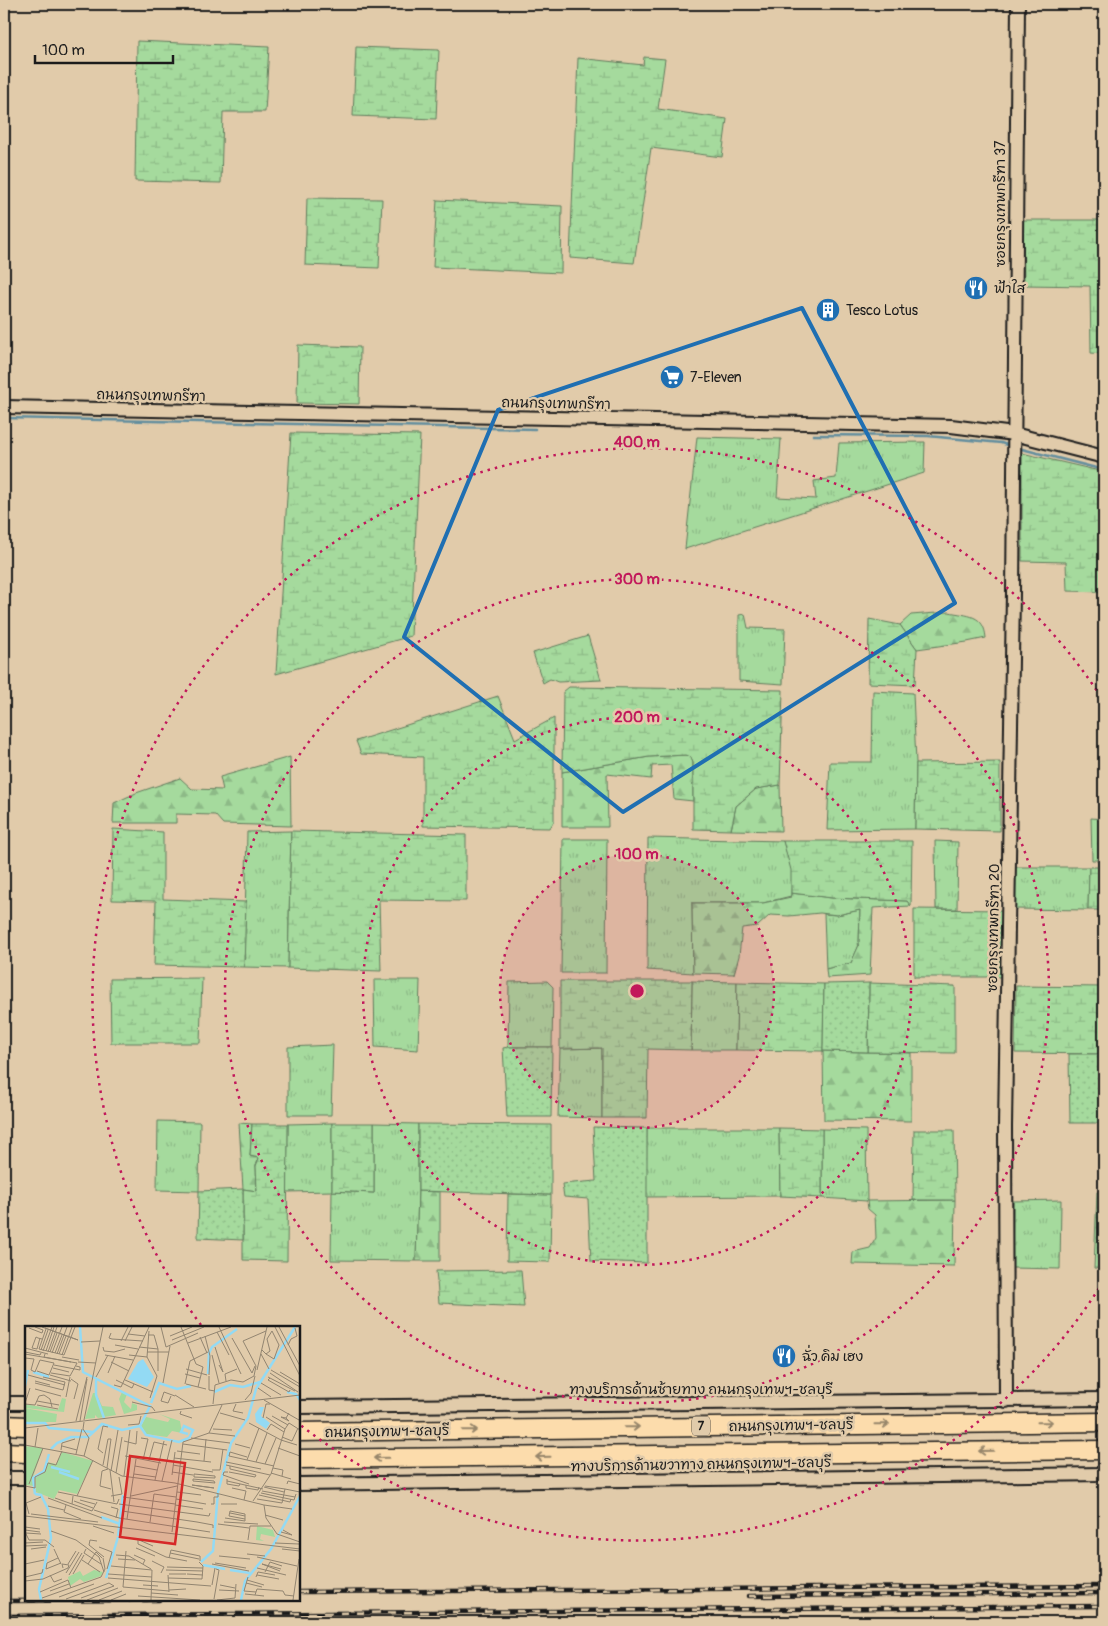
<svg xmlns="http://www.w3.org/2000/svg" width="1108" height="1626" font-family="Pangolin,'Playpen Sans Thai',sans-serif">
<defs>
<pattern id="grass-tufts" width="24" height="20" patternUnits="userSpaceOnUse" patternTransform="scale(1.25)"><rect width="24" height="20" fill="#a5da9d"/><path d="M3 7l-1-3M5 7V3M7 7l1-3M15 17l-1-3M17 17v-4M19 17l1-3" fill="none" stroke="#8dba87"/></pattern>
<pattern id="forest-firs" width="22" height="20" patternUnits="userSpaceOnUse" patternTransform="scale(1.25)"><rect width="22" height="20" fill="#a5da9d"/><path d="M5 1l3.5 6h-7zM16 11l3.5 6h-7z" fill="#8dba87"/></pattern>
<pattern id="wetland-marsh" width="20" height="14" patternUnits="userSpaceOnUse" patternTransform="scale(1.25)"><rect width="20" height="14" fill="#a5da9d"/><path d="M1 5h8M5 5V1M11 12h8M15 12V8" fill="none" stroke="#8dba87"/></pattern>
<pattern id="garden-dots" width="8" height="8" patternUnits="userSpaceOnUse" patternTransform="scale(1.25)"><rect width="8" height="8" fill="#a5da9d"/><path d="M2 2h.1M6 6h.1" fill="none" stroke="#8dba87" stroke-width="1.8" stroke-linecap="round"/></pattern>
</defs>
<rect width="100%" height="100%" fill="#e1cbaa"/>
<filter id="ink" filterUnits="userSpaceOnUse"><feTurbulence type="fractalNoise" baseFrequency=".02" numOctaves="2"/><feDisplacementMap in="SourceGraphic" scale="10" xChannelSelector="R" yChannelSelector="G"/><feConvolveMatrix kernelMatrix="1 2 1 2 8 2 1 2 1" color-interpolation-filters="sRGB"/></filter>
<g filter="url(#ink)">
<path fill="url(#grass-tufts)" stroke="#607b5c" d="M697,437l84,2 -4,58 39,2 -2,-18 22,-3 3,-35 86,-1 -1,31 -239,76z
M745,614l3,14 37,1 -2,55 -44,-3v-66z
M873,691l40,2 3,70 -1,66 -88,1 3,-68h42z
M1091,818l13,1v41h-12z
M291,831l-3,137 -44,-1 3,-135z
M648,838l135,3 9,29 -1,26 -28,7h-71l1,70 -46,-3z
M563,839h44l-1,134h-45z
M935,841l23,1 -1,67h-21z
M1015,867h74l-1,43 -73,-1z
M860,910l-1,35 -8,18 -25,6 -2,-55 13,1z
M374,980h46l-2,70 -43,-3z
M547,981l6,6 -1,60h-44l1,-65z
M692,981l45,1 -1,68h-45z
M333,1045l-2,70h-43v-68z
M602,1048v70l-44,-1 2,-68z
M158,1121l42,1 -1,69 -42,-1z
M332,1123v68l42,2v-70l44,1v67l-2,70 -85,-1 1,-69 -45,1 1,-68z
M647,1128h132l1,68 -134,1z
M822,1129l44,1 1,71 -45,-3z
M1061,1200l-1,69 -48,-1 1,-67z"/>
<path fill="url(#forest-firs)" stroke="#607b5c" d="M949,612c19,4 35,2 37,26l-19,4 -50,7 -17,-24 11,-10z
M686,755l5,2 2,6v38l-19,-2 -3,-34 -19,1 -1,13 -44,-5 1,53h-46v-55l87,-15z
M290,757l1,69 -68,-2 -8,-9 -39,-1v9h-63l1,-20 22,-10 44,-15 12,11 31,1 -3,-13z
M780,785l1,46 -50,-1 5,-24 20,-17z
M791,893l41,5 75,3 4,5 -38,2 -3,67 -43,3 -1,-9 25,-6 8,-18 1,-35 -23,5 -17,-2 -31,3 -19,-1 -12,11 -16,2 -3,28 -5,18 -41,-1 -1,-70h71l28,-6z
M823,1051l88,2v68l-87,-1z
M239,1123l13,1 -2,32 9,2 -3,8 1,25 -14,-2z
M418,1191l22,1v69h-24z
M955,1200l-1,66 -102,-2 1,-12 17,-4 6,-10 -1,-23 -7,-6 -1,-8z"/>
<path fill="url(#wetland-marsh)" stroke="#607b5c" d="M137,41l132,6 -4,65h-42l-2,71 -86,-2z
M356,47l83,3 -3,69 -83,-3z
M644,57l21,2 -7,50 69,10 -5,38 -71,-9 -17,115 -64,-5 8,-200 65,7z
M307,198l75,1 -3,69 -74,-3z
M437,200l125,6 -1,67 -128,-6z
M1023,220h81v134l-13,-1 -1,-67 -66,-1z
M298,345l62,2 -1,57 -62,-1z
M291,433l129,2 -9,201 -135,38z
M1022,453l82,19v120l-37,-1 -1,-29 -44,-1z
M869,619l31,6 17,24 -2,36 -47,-2z
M588,636l13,44 -43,2 -8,-3 -7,4 -10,-30z
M569,687l214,3 -3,95 -24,4 -20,17 -5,24 -38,-1v-66l-2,-6 -5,-2 -37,2 -87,15 1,-80z
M498,696l17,43 39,-21v103l-4,7 -127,-2v-69l-62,-3 -5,-13z
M1000,762v69l-85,-2 1,-66z
M113,829l50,3v67l83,3 -2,65 -90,-2 2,-64 -44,-1z
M291,831l175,4v66l-87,-1 2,71 -93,-3z
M783,841h129l-1,65 -4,-5 -75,-3 -41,-5v-23z
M1089,867h15v43h-16z
M914,909l88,1 -2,67h-86z
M202,978l-2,65h-89l-1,-64z
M560,981h132l-1,69 -43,-1 -1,69h-45v-70l-42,1z
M737,982l87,2 -1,67 -87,-1z
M869,983l86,3v67l-87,-1z
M1016,986l88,1v67l-89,-1z
M332,1123h42v70l-42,-2z
M252,1124h36l-1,137 -44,-1v-71l14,2 -1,-25 3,-8 -9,-2z
M779,1128l43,1v69l-42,-2z
M914,1130h40l1,70h-42z
M508,1194l43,1 -1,67 -43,-1z
M521,1270l3,37 -85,-4 -3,-32z"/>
<path fill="url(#garden-dots)" stroke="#607b5c" d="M869,983l-1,69 -45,-1 1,-67z
M508,1047h44l-1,70h-44l-4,-69z
M1069,1054h35v69h-34z
M418,1124l133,1v70l-133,-4z
M593,1127l54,1v135l-56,-2 -3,-62 -24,-2 -2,-13 34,-3z
M243,1189v51l-45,-2 1,-47z
M1097,1192h7v77l-10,-1z"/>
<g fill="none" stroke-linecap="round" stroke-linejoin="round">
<path stroke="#638e9e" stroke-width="2.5" d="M4,418l531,11
M813,435l115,1 73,7 9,3
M1018,448l86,22"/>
<g stroke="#1c1c1c" stroke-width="16">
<path id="secondary" d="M4,407l947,19 63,8 90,23
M1006,1401l-1,-274 8,-534 5,-589
M4,1403h22
M299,1407l805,-8
M4,1478h22
M299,1484l805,-10"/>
</g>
<g stroke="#1c1c1c" stroke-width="21">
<path id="highway" d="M4,1425l22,1
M299,1432l805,-10
M4,1452l22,1
M299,1459l805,-9"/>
</g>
<use href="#secondary" stroke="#e1cbaa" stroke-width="12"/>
<use href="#highway" stroke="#fcdcac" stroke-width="18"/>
<g stroke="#1c1c1c" stroke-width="4.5">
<path id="rail" d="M299,1592l805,-6
M749,1596l355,-3
M4,1601l155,-1
M4,1616l1100,-10
M893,1622l211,-2"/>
</g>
<use href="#rail" stroke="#e1cbaa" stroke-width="2.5" stroke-dasharray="8" stroke-linecap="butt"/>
</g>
<defs><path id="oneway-shaft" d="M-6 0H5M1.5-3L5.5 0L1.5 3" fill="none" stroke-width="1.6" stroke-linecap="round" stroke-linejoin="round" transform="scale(1.25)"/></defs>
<g stroke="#97866b">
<use href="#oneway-shaft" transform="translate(1045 1422) rotate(-1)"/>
<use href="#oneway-shaft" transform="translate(882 1424) rotate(-1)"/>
<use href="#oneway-shaft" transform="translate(632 1427) rotate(-1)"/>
<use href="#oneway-shaft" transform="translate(470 1430) rotate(-1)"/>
<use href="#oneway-shaft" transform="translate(986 1451) rotate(179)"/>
<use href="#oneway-shaft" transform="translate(543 1457) rotate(179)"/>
<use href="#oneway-shaft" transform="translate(381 1458) rotate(179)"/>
</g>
</g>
<path fill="none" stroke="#1f6fb2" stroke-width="4" stroke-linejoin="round" d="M802,308l153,295 -332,209 -219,-175 94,-227z"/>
<circle cx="637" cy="991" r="137" fill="#c2185b" fill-opacity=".12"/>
<g fill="none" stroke="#c2185b" stroke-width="2.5" stroke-dasharray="2.5 5">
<circle cx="637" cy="991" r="137"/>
<circle cx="637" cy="991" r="274"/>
<circle cx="637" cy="991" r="412"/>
<path d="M1103 1282A549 549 0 0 1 299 1424M201 1325A549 549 0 1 1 1103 700"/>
</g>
<defs>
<g id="restaurant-disc" transform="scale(1.25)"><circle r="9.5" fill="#1f6fb2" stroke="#e1cbaa"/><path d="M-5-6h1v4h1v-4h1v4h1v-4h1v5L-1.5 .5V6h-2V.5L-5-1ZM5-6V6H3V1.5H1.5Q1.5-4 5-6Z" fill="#fff"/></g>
<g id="building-disc" transform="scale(1.25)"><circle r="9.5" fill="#1f6fb2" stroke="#e1cbaa"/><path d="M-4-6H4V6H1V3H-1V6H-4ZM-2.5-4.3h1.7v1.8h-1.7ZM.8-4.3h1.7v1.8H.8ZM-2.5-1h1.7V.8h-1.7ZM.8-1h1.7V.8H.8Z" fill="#fff"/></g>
<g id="supermarket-disc" transform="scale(1.25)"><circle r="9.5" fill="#1f6fb2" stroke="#e1cbaa"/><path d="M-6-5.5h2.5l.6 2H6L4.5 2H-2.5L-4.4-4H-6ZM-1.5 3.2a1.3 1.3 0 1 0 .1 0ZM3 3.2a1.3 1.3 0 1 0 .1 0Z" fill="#fff"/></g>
</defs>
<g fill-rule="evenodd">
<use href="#restaurant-disc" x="976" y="288"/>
<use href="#building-disc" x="828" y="310"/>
<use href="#supermarket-disc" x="672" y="377"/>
<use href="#restaurant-disc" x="784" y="1356"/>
</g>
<g text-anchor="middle" stroke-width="5" stroke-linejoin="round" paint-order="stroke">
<rect fill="#e1cbaa" stroke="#575047" stroke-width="1" x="692" y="1416.5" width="18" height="19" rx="4"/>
<g font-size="12" font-weight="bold" fill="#1c1c1c">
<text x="701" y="1430">7</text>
</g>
<g font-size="14" fill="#1c1c1c" stroke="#e1cbaa">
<text transform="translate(1000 204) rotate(-90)" y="5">ซอยกรุงเทพกรีฑา 37</text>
<text transform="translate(151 395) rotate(1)" y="5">ถนนกรุงเทพกรีฑา</text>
<text transform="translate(556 403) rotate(1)" y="5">ถนนกรุงเทพกรีฑา</text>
<text transform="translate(993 928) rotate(-89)" y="5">ซอยกรุงเทพกรีฑา 20</text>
<text x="701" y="1394">ทางบริการด้านซ้ายทาง ถนนกรุงเทพฯ-ชลบุรี</text>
<text transform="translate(791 1425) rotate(-1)" y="5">ถนนกรุงเทพฯ-ชลบุรี</text>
<text transform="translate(387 1431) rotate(-1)" y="5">ถนนกรุงเทพฯ-ชลบุรี</text>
<text transform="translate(701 1464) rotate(-1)" y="5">ทางบริการด้านขวาทาง ถนนกรุงเทพฯ-ชลบุรี</text>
</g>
<g font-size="14" fill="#1c1c1c" stroke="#e1cbaa" text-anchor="start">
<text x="994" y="293">ฟ้าใส</text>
<text x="846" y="315">Tesco Lotus</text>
<text x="690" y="382">7-Eleven</text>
<text x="802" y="1361">ฉั่ว คิม เฮง</text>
</g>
</g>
<g transform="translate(25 1326)">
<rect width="275" height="275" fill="#e1cbaa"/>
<path d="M97,66l5,2 -3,8 7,7 1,-6 5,2v5l-13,4 -5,-15zM0,82l32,6 -1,8h-31zM0,120l18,2 -11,32 3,6 -10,-1zM37,126l31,9 -16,33 -18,-4 -5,9 -18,-7 -1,-16 9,-4 3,-10 9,2zM232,200l16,4 2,7 -14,-3 -1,5 4,2 -8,-1z" fill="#a5da9d"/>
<path d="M68,67h3l6,13 11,1 3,8 -18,3 -3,-3v3l-10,1zM37,72l4,1 -2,13 -39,-4v-4l33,6zM134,88l21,7 2,12 -10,-2 -5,6 -21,-3 -5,-8 5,-9 22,5 2,-3zM69,244l9,2 -2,4 -17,6 -4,-3 -10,7 -2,-9 12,-6 3,5z" fill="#a5da9d"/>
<path d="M118,33l11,18 -7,10 -19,-8 10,-17zM235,81h4l-3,9 9,7 -4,6 -10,-7 -1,-8z" fill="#93daf4"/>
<path fill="none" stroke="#93daf4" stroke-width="2.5" d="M8,46l16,5M183,48l1,-21 3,-6 25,-18M71,54v15l8,23M0,60l3,-16M189,66l16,-7 13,2 17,-5M262,66l9,2 4,6M126,77l8,-20 18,6 14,-3M0,97h20l4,5 44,4M115,100l6,9 33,7 10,-4M163,108l-7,-2 3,-6 9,4 -4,8M26,123l6,-6 14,-6h17l14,-13 20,6 18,-4 10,-20 -67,-34 -3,-45M26,141l19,5M34,146l20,7M10,168l-2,-16 11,-7 5,-17M10,168l6,1 7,14 3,29 -12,51 2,11M76,191l19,7M93,210l5,-41M176,236l12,-11 5,-59 13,-49 17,-25 8,-29 39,-62M178,239l22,4M205,244l20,3M81,252l12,-41M216,274l4,-19 26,-32 29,-53"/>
<path fill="none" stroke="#928571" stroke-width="1" d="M17,1l36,13 -33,-12M136,1l5,20 32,-14M156,1l15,37 7,3 -5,20M194,1l22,47M250,1l25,49M254,1l21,39M4,2l13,5 1,-3 -8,-3M21,3l-7,20 25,6 11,-28M124,5l-2,26 10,19 -7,22M192,6l12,23M86,7l-2,5 3,1 31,2M103,8l17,2M123,9h6l4,14v22M145,10l22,-9M180,10l5,20 -1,19M175,11l7,16M15,12l-3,11 -5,-1 4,-11 2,1 4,1M207,12l20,35 3,-7M147,14l32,-13M96,15l7,-14M100,15l7,-14M56,16l19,-1M163,17l43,-16M90,19l23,4M263,19l3,-6 6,-3 -2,-8M78,21l1,4 10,1 11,-3M114,21l19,2M190,21l8,25 -4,-7M0,22l23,6M16,24l7,-20M237,24l4,4 4,-3 -3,-12 5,-8 7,14 -5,14 -8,-5M18,25l9,-24M21,25l8,-24M0,26l15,3 1,-2M23,26l9,-25M25,26l7,-19M122,26h22M27,27l10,-26M30,27l7,-18M0,28l52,9M20,28l-1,3 27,5M32,28l10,-27M34,28l7,-18M236,28l8,15M37,29l10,-28M80,29l28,5M104,29l18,2M187,29l7,28M37,31l17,3M0,32l9,1 -3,11 4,2 5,-12 14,3 -5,12 -12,-4M53,36l18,1M86,36l18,9M29,39l26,5v-3l-4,-1M28,42l16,4M161,43l21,6M232,44l10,-43M246,44l29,17M255,46l20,12M26,47l19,3 7,-13M83,47l7,-17M245,47l28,19M160,48l15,4M3,49l37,10M25,49l21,6M184,50v14l6,1M71,51l12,-22M243,51l27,14M245,52l-2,2 21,12 1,-2M46,53l7,5 -4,15M91,54l16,8 2,-4M100,54l28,12M10,55l15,4M201,55l-1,-7 12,-5M10,57l28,7 2,-8 -22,-5M138,57l7,-37M236,57l20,12M160,58l5,-23 18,-9M161,58l20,5M89,59l7,2 28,-60M233,62l13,9M10,63l26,7M150,69l19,12M146,70l-3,7 -7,-2 3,-9 11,4M41,71l4,-20M220,74l6,-7 4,-17M239,74l35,20M12,75l22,4M107,76l20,5 3,4M0,77l5,-15M0,78l10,1 4,-9 5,-1 6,4 2,8M188,78l2,-19 16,-5 12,2 11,-6 2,-10 -13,-25 23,-10M211,78l-3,7 10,2M12,79l21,4M156,85l-1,3 12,4M195,87l25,7M247,90l16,9M241,91l19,12M238,92l3,-14h4M261,92l3,3 -8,-4 5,1 3,-5M59,94l19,-93M51,95l11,-44M55,95l7,-42M59,96l-1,7 6,9 -5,18M224,97l32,17M103,99l11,-1 2,-8M0,102l275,-33M188,103l19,1M242,104l4,-6 13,8M184,107l26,3M257,111l10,4 6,-13M116,112l7,1 -5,21M166,112l39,5M256,114l16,5M99,115l12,3 1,-13M158,118l44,6M210,118l15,4M0,119l59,11 38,20 53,7 89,22 2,13 11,16 23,8M37,120l15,4M10,121l3,-19M253,122l22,8M36,124l1,-7 13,-4M152,125l23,3M205,126l-1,4 45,10M205,126l17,5M78,127l-5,-4 5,-23 5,1M51,128l6,-25M100,130l36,7M149,132l37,4M124,134l5,-18 13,3M222,134l12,-32M179,135l2,-22M201,136l35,7M231,136l11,-29M240,138l11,-26M78,139l5,-26h3l-4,29M148,139l40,7M201,139l44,10M110,140l22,4M205,140v3l26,6M248,142l10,2 -1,6M83,143l-6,2 -2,15 11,3M85,144l4,32M187,144h8l3,-21M86,145l7,-41M147,146l21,3M203,146h-4l-1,3 26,9M204,146l26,5 1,-2M91,147l6,-36M246,147l20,6M109,148l22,3M169,148l21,2v2l-21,-1zM147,149l3,-23M99,150l6,-46M168,153l21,2 1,2 -22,-2zM202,153v5l12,2 1,-2M130,154l9,-39M137,155l10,-41M202,155l36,8M4,158l14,-36M262,158l1,-3 12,3M167,159l22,3M167,159l22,3M221,159v3l12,2 1,-3M0,160l10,2v-11l10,-5 3,-9 8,2 6,-14M239,161l20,5M207,162l14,3 -2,9M260,163l15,3M237,165l33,6M33,166l59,12 2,-5M152,166l24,3M236,167l33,7 2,-6M234,169l31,7 1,-3M52,170l16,-36M86,170l11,-2 -3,-17M106,170l46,-10M98,171l52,7M23,172l54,20M30,172l17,6 1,-8M151,173l30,5M232,173l25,4 3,-14 -20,-3M55,174l15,4M49,175l19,7M228,175l18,-27 14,-45 4,-6 11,7M47,178l20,7 5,-9M94,178l90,12 1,-3M186,178h3v-7h4v-3M196,178h16M41,179l-2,7 17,7M150,179l28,4M239,179l28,4M23,180l16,4M86,181l7,2 -2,9M69,184l25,8 91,14M97,185l75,11 16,3v3M205,187l15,3M4,188l-3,-11 15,-6M6,188l67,8M240,189l18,5M0,190l275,33M200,192l20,3v-7l-15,-3 -1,5 16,3M102,193l9,-60M125,196l4,-28 22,3M199,196l34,2M193,198l31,4M68,200l21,7M0,201l15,2M0,204l15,2M26,205l25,9 23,17 5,15M0,206l4,8h16l9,7M147,206l11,-90 26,-9 13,-28M256,206l11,3 -9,-5M1,207l15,1M113,214v4l28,13 21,4M114,214l14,6M223,214l2,-14h21M72,215l-7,-1 -1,5 15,12M0,217l18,-1M250,217l24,1M0,220l22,-1M74,221l13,5 -5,17M111,222l19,8M6,223l15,-2M29,223l7,15M61,223l-2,4 17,11M257,223l18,2M101,225l-3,36 46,4M145,227l29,6M222,228l18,2M91,229l13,1 22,13M109,229l11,5 -2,4M194,230l31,3M232,231l40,9M33,232l-11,5 -1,6 15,-6M144,232l2,-8 29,6v5M93,233l17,1M57,234l18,12M127,235l12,6 -3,6M190,237l31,5M0,238l19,-4M43,238l8,-13M63,238l8,-12 6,6M187,238l37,7M86,240l41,4 -1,30M142,241l36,1M232,242l29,7M141,244l37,1M255,245l-18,-7 19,5M240,246l5,-10 12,4M41,247l13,-21M48,248l11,-19M83,248l44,3M144,248h17M162,248l16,1M25,249l4,7 8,-3M44,249l13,-22M143,249l1,17M232,249l22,4M0,251l17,-4 1,-4M223,251l-4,14 12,1M231,251l2,-5 17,3M83,252l103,8M143,252l34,1 1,-13 -4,-4M222,254l17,5M0,255l18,-2 25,-11 1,-3 -7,-1 1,4M221,257l16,4M118,259l15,1M187,259l3,-17M195,259l15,3M71,262l13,-5 5,3M144,264l17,-1M194,264l20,1M25,265l19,-7M15,266l28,-12 3,8M126,267l27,2M220,268l19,2M230,269l2,-6 26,2 2,4 9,1M113,270l62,4M34,271l35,-13M17,272l59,-21 4,-8 -2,-11M56,272l33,-12M41,273l30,-11M189,273l5,-29 -3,-1M62,274l31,-12M74,274l23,-9M86,274l15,-6M192,274l18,-2 1,-14M268,274l6,-41"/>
<path fill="#d62828" fill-opacity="0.15" stroke="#d62828" stroke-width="2.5" d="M105,130l55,7 -10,81 -55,-7z"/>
<rect width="275" height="275" fill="none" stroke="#1c1c1c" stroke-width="2.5"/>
</g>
<circle cx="637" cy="991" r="8" fill="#c2185b" stroke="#e1cbaa" stroke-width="2.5"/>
<g font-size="15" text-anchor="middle" font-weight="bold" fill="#c2185b" stroke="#e1cbaa" stroke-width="5" stroke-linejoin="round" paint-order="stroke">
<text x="637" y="447">400 m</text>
<text x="637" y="584">300 m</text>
<text x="637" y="722">200 m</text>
<text x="637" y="859">100 m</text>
</g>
<rect width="1108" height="1626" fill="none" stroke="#e1cbaa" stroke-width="20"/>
<rect x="10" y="10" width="1088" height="1606" fill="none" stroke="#1c1c1c" stroke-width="2" filter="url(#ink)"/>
<path d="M35 55v8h138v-8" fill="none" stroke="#1c1c1c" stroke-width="2.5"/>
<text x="42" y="55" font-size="15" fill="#1c1c1c" stroke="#e1cbaa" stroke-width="4" paint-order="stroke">100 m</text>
</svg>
